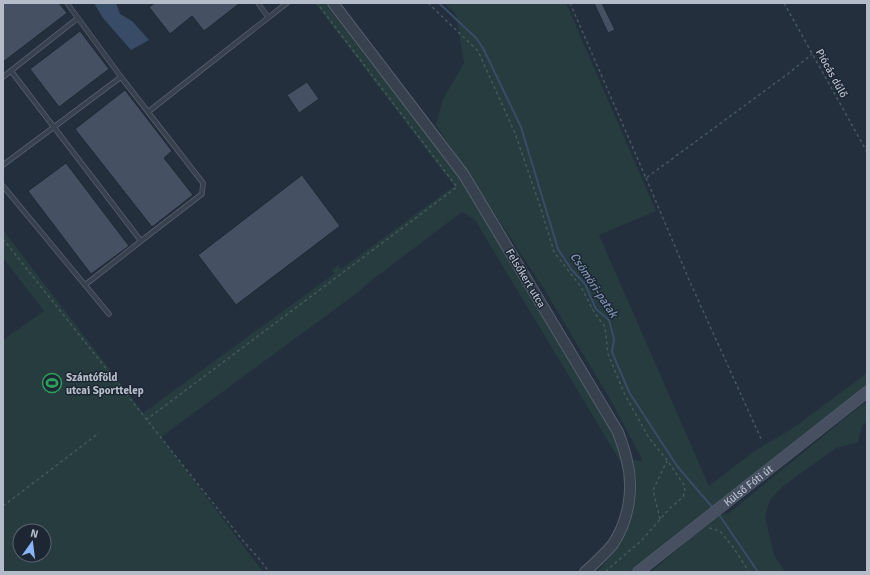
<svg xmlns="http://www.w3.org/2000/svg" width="870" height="575" font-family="Signika,sans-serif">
<rect width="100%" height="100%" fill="#242f3e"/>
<path fill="#263c3f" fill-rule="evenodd" d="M315,3h10l52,68 21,22 63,87 152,255 10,31 -148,-246 -13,-8 -94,71 -11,10 -196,144 102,135h-260v-232l41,-29 -41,-53v-28l140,183 191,-139 -2,-4 6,-5 3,4 113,-83zM20,531h24v24h-24z
M444,3h122l90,208 -57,24 110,251 44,-34 40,-24 74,-55v14l-145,115 -93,70h-32c24,-26 41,-54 39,-91 -1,-7 -3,-14 -4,-21l11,1 -33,-62 -66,-110 -108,-164 7,-26 21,-36 -8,-49z
M867,402v19l-5,5 -4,16 -22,6 -53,38 -13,14 -5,17 9,38 11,17h-134l40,-34 30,-23 8,-2 130,-106z"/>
<path fill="#394c67" d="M94,3h22l4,11 12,7 17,19 -18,10 -28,-32z"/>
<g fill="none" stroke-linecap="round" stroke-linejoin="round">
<path stroke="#394c67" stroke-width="2" d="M439,3l37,35 7,10 38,79 37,122 13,20 14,15 11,25 13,11 5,19 -2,13 17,40 48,74 36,42
M720,516l38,56"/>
</g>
<path fill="#455162" stroke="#1f2835" d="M3,3h56l8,10 -64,49z
M155,3h85l-36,28 -12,-15 -22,18 -21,-27z
M594,3h8l13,27 -7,3z
M80,31l29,38 -50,38 -29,-38z
M307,82l12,17 -20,14 -12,-18z
M125,90l47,61 -8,7 29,37 -41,32 -77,-98z
M66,163l63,83 -38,28 -63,-83z
M302,175l38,51 -104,79 -38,-50z"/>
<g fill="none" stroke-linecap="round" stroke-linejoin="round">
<g stroke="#565f6c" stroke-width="5.5">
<path id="service" d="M67,3l54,74
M258,3l10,14
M3,77l75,-59
M148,112l139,-109
M3,165l118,-88 82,106 -1,11 -61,47 -130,-170
M3,186l106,128
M85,285l56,-44"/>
</g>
<g stroke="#565f6c" stroke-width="12">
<path id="tertiary" d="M333,3l131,172 154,257c3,9 7,19 9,29 7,27 2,59 -14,83 -8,10 -18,19 -28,28"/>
</g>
<g stroke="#565f6c" stroke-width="12">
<g id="secondary">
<path id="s1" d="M638,572l229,-180"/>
</g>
</g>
<path stroke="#44595c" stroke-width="1.5" stroke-dasharray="3 3" stroke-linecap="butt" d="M428,3l50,48 37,82 26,76 13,43 27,35 13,25 11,15 3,27 16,39 25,45 18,22 17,25 1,6 -2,6 -13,11 -28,32 -37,32
M570,3l76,175 143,-105 23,-19
M784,3l83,149
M646,178l44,104 72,159
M3,239l241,303 17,19 8,11
M146,420l311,-233 -140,-184
M3,506l96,-73
M660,519l-7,-29 14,-29
M709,528l11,3 13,16 16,25"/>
<use href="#service" stroke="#38414e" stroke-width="4"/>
<use href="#tertiary" stroke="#38414e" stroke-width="10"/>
<use href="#secondary" stroke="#465061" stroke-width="11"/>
</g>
<defs>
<g id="stadium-ring" transform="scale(1)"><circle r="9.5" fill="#1d2633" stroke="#2e9e5b" stroke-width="1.5"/><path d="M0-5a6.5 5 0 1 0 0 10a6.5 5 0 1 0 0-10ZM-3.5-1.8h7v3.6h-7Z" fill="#2e9e5b"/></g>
</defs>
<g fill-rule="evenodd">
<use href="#stadium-ring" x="52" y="383"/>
</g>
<g text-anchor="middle" stroke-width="3" stroke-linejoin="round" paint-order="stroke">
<g font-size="11" fill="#b4bcc9" stroke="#1d2633">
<text transform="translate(832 73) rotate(61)" y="4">Piócás dűlő</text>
<text transform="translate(526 278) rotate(59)" y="4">Felsőkert utca</text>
<text dy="4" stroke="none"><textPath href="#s1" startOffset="140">Külső Fóti út</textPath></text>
</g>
<g font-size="11" font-weight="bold" fill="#b4bcc9" stroke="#1d2633" text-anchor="start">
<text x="66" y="381">Szántóföld<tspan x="66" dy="13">utcai Sporttelep</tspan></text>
</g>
<g font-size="12" font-style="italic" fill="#7c92b1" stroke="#1d2633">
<text transform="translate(594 285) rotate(56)" y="4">Csömöri-patak</text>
</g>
</g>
<rect width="870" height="575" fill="none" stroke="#b4bcc9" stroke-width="8"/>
<g transform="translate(32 543) rotate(14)"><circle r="19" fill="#1d2633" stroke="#59626f"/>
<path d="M0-3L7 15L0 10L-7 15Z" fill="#8ab4f8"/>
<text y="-6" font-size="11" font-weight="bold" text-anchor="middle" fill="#b4bcc9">N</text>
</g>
</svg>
